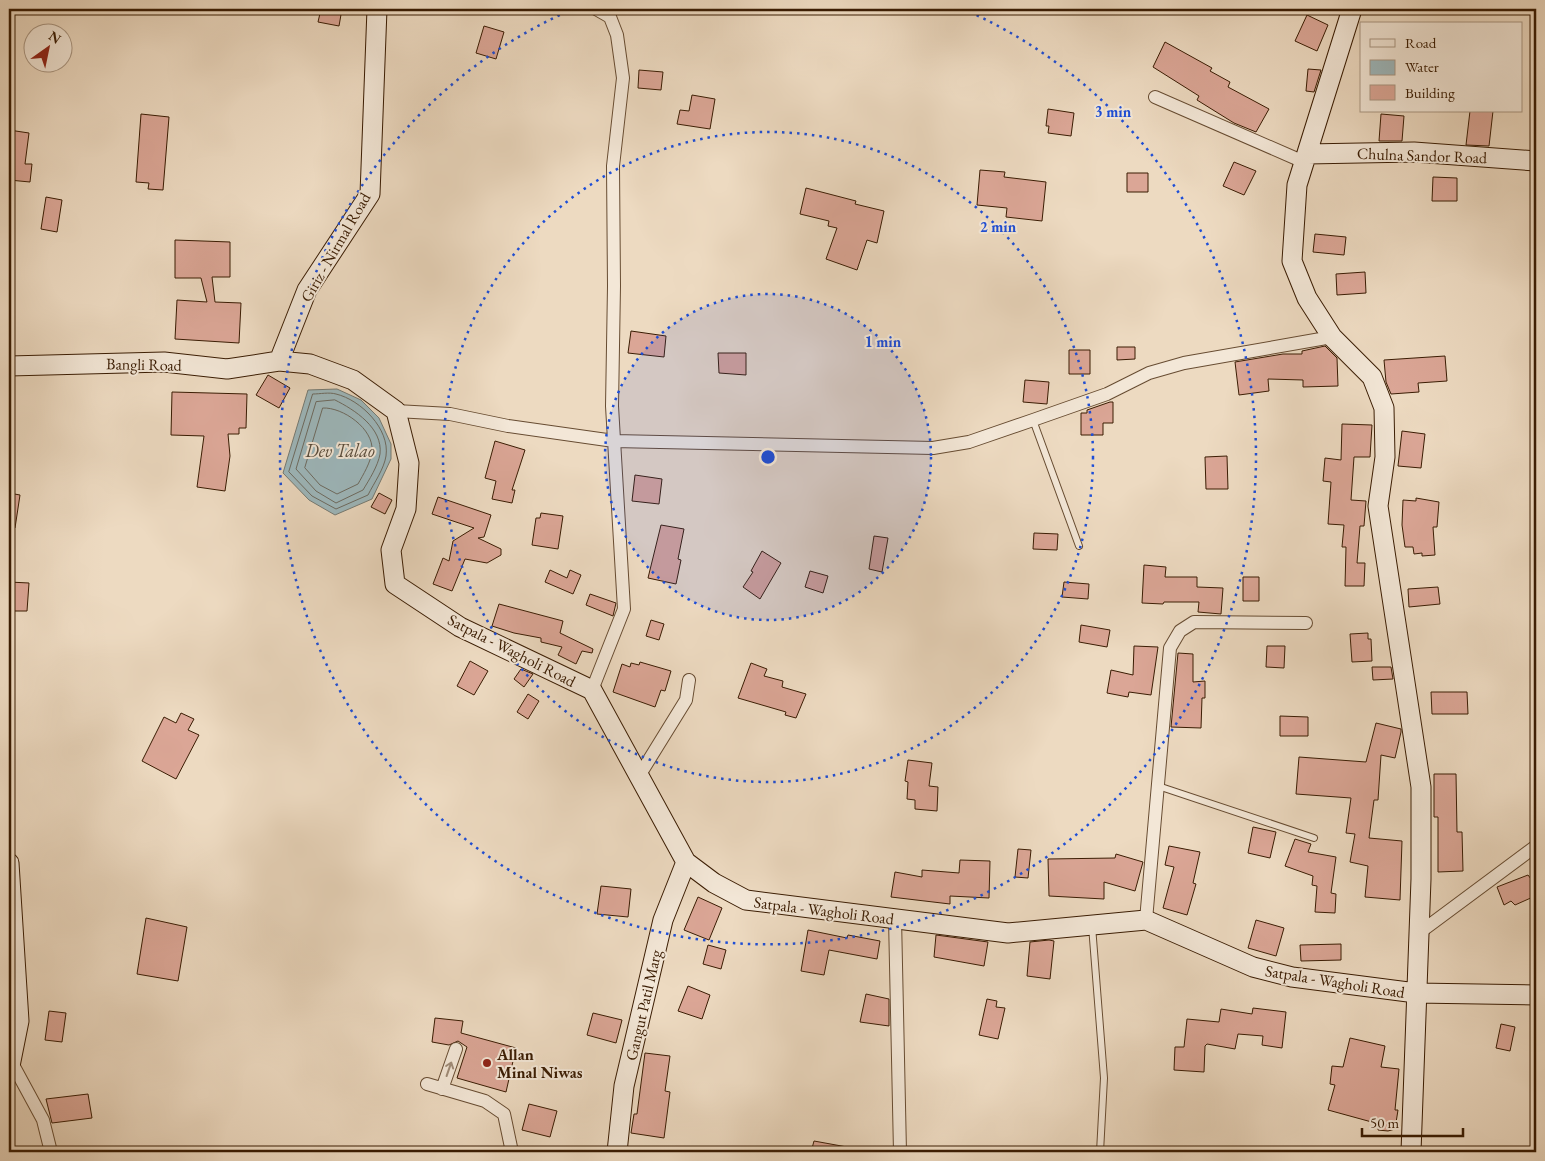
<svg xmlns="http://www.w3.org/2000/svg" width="1545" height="1161" font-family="'EB Garamond',serif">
<rect width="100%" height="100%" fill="#eddac1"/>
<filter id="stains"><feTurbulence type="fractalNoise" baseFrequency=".004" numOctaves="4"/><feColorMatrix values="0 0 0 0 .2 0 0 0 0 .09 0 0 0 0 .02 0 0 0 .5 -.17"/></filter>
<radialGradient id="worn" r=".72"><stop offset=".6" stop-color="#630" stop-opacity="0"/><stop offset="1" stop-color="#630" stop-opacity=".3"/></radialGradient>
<path fill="#9db8bd" stroke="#757a73" d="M337,389l24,11 18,18 12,26v15l-19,40 -37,16 -26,-15 -26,-27 25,-83z"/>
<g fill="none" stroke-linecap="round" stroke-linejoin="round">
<path stroke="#6c6a60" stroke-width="1" d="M313,394c7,0 16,-2 23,0 25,6 54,35 50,62 -2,13 -12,27 -18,39l-32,14 -24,-13 -23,-24z
M335,400c20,10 48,28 45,54 -2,12 -11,26 -17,36l-27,13 -20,-12 -20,-22 20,-67z
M323,408c20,-1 51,21 49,43 -1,11 -9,24 -14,33l-21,10 -17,-9 -15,-17z"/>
</g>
<path fill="#dba696" stroke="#3a1c03" d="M321,9h21l-3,17 -21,-4z
M1307,15l21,10 -11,26 -22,-10z
M484,26l20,6 -8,27 -20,-6z
M1165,42l47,26 -2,3 20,11 -2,5 41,22 -13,23 -22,-9 -37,-23 2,-4 -46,-29z
M1308,69l13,1 -7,22 -8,-1z
M639,70l24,2 -2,18 -23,-2z
M692,95l23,4 -5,30 -33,-5 3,-14 9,1z
M1048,109l26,4 -3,23 -23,-3 1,-7h-3z
M1470,111h23l-4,35 -23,-1z
M141,114l28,3 -6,73 -15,-1 1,-6 -13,-1z
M1381,114l23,2 -2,25h-23z
M9,130l20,3 -4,31h7l-2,18 -21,-2z
M1234,162l22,9 -12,24 -21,-9z
M980,170l25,2 -1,5 42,5 -4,39 -36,-4 1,-9 -30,-3z
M1127,173h21v19h-21z
M1433,177l24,1v23h-25z
M806,188l50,13 -1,3 29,7 -7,32 -10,-3 -10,30 -31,-11 11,-31 -9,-2 1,-5 -29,-7z
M46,197l16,3 -5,32 -16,-3z
M1315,234l31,3 -2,18 -31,-3z
M175,240l55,2v35h-18l3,25 26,1 -2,40 -64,-4 2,-39 30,2 -6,-24h-26z
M1365,272l1,21 -29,2 -1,-21z
M631,331l35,5 -2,21 -36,-4z
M1325,346l12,12 1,28 -35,1v-7l-35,-1 1,12 -30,4 -4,-33 48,-8h19v-3z
M1117,347h18v12l-18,1z
M1069,350h21v24h-21z
M718,353h28v22l-27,-2z
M1445,356l2,25 -29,2 1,9 -28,2 -5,-12 -2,-22z
M268,375l22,13 -11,20 -23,-13z
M1025,380l24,2 -2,22 -24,-2z
M172,392l75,2 -1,34h-7v6h-11l2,22 -5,35 -28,-4 7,-51 -33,-1z
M1110,402h3v21h-10v12h-22v-22h6v-3z
M1342,424l30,1 -2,32h-16l-3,43 15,1 -2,25h-4l-3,37h8l-1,23h-19l1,-39h-4l2,-22 -16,-1 3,-42 -8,-1 2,-23 16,2z
M1402,431l23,3 -4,34 -23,-2z
M495,441l30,9 -13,40h3l-3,13 -20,-4 4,-18 -11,-3z
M1227,456l1,33h-22l-1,-32z
M635,475l27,4 -3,25 -27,-3z
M9,493l11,2 -5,33h-6z
M379,493l13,7 -7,14 -14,-7z
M438,497l53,18 -7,22 -6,1 23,11v6l-14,8 -22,-4 -13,32 -19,-7 10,-26 6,3 4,-20 21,-13 -42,-14z
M1416,498l23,4 -2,25h-4l2,28 -13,1v-3l-8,1 -1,-7h-8l-3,-22 1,-25 13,1z
M541,513l22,3 -5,33 -26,-4 4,-27h4z
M661,525l23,4 -6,30 3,1 -5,24 -28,-6z
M1034,533l24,1 -1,16 -24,-1z
M874,536l14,2 -6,34 -13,-3z
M762,551l19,12 -21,36 -17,-12 10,-15 -2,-1z
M1144,565l22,2 -1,10h32v10l26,1 -2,26 -23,-2 1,-10h-35l-1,2 -21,-1z
M550,570l17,8 3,-8 11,5 -8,19 -28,-12z
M810,571l18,5 -5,17 -18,-6z
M1243,577h16v24h-16z
M9,582l20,1 -2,28h-18z
M1064,582l25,2 -1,15 -26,-2z
M1438,587l2,17 -31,3 -1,-18z
M590,594l26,9 -3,13 -27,-11z
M499,604l64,17 -3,12 33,16 -1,4 -10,-2 -6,13 -18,-9 4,-8 -21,-5v-4l-27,-5 -22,-7z
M651,620l13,4 -5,16 -13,-4z
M1081,625l29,5 -3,17 -28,-5z
M1368,633v6h3l1,22 -20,1 -2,-28z
M1134,646l24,1 -7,48 -22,-3 -1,5 -21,-4 4,-23 22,5z
M1267,646h18l-1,22 -18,-1z
M1178,653l15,1v28l12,-1v17h-3l-1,30 -30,-1z
M470,661l18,10 -14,24 -17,-9z
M640,662l31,9 -6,20 -4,-1 -6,17 -42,-15 9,-28 8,3 1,-4 8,2z
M751,663l16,6 -3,7 19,5 -1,6 24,7 -10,24 -11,-3 1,-3 -48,-14z
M1372,667h19l2,12 -20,1z
M521,669l12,5 -9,13 -10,-8z
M1431,692h36l1,22h-36z
M528,694l11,7 -11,18 -11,-7z
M181,713l13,6 -6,11 11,5 -23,44 -34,-18 22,-44 12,6z
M1280,716l28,1v19h-28z
M1376,723l25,6v3l-6,26 -14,-3 -3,45h-4l-5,38 33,3 -2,59 -35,-3 3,-31 -18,-4 5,-28 -9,-1 5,-35 -55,-4 3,-37 67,5z
M908,760l24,3 -3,23 9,1 -1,24 -22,-2v-9l-8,-1 1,-17 -3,-1z
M1434,774h22l1,58h5l1,39 -25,1v-55h-4z
M1253,827l23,5 -6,26 -22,-5z
M1295,839l16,5 -3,8 28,5 -5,36 5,1 -1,19 -20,-1 2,-26 -5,-1 1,-9 -28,-10z
M1169,846l31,6 -7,31 3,1 -9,31 -24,-7 11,-41 -9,-2z
M1018,849l13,1 -3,28 -13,-1z
M1116,854l27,8 -8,29 -31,-9v17l-55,-3 -1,-37 67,-1z
M960,860l30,1 -1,37 -39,-2v8l-59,-7 4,-25 27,5v-7l37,3z
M1528,875l7,9 -2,13 -18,8 -4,-4 -7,4 -7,-18z
M601,886l30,3 -3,28 -31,-3z
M698,897l24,11 -13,32 -25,-10z
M146,918l41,9 -9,54 -41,-7z
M1256,920l28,8 -8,28 -28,-8z
M808,930l39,8 1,-3 32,6 -3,18 -48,-9 -5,25 -23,-4z
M936,935l52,7 -4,24 -50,-9z
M1049,940l5,1 -4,38 -23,-3 3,-34z
M1341,944v16l-40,1 -1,-16z
M708,945l18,5 -5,19 -18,-5z
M688,986l22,9 -8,24 -24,-8z
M866,994l23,5v27l-29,-4z
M987,999l10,2 -1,6 9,1 -7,31 -19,-4z
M1253,1008l33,4 -4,36 -20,-3 1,-9 -25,-2 -3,15 -28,-5 -2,2 -1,26 -30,-2 1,-23h9l3,-28 32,3 2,-13 31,5z
M49,1011l17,2 -4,29 -17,-2z
M593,1013l29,7 -6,23 -29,-8z
M435,1018l28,3 -2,12 55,15 -10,44 -49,-14 10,-31 -9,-6 -9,4 -17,-3z
M1501,1024l14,3 -5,24 -14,-3z
M1350,1038l35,8 -4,21 18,2 -4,41h3l-3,19 -7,2 -10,-1 1,-6 -51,-14 7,-25 -5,-1 2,-18 11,1z
M645,1053l25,3 -5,35 5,1 -6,46 -33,-5 3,-19h3z
M88,1094l4,24 -40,5 -6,-24z
M529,1104l28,7 -7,26 -28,-7z
M814,1141l33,6 -1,5h-35z"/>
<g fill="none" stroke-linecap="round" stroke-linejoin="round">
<g stroke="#674c32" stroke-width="8">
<path id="lane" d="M1033,420l46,126
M1158,786l156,52
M1092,926l12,152 -4,74"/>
</g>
<g stroke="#674c32" stroke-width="14">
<path id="street" d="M1155,97l149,65
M396,411l54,3 58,12 106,15 319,7 36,-6 64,-22 74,-26 42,-21 35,-10 148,-26
M592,690l32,-81 -12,-203 2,-120 -1,-120 10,-88 -6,-43 -7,-18 -14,-8
M639,776l47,-76 3,-20
M895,918l5,234
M1146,920l24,-272 10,-17 14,-9 112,1
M1419,933l117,-87
M11,1061l32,59 8,32
M427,1084l58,17 19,13 8,38
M442,1089l14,-40"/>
</g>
<g stroke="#3a1c03" stroke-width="21">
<path id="secondary" d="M1352,9l-55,176 -5,76 15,37 25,39 40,40 12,31 1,49 -7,49 43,281v92l-10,273
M1307,154l107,-2 122,9
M279,361l28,-71 63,-96 7,-185
M9,366l155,-4 63,7 52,-8 31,3 43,16 43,31 13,52 -3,46 -15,41 4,34 65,43 132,63 94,172 28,21 32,17 262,33 138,-13 107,47 39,10 124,16 120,2
M9,863l10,158 -10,50
M617,1152l7,-66 39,-166 23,-58"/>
</g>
<use href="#lane" stroke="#f3e7d7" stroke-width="6"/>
<use href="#street" stroke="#f3e7d7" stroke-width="12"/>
<use href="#secondary" stroke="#f3e7d7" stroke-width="19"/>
</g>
<defs><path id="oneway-shaft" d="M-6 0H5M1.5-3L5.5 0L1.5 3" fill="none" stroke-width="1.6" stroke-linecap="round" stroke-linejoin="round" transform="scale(1.25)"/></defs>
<use stroke="#a08c78" href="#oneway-shaft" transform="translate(449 1069) rotate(-71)"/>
<circle cx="768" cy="457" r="163" fill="#1d4ed8" fill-opacity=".12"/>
<g fill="none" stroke="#1d4ed8" stroke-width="2.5" stroke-dasharray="2.5 5">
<circle cx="768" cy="457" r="163"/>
<circle cx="768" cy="457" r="325"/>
<path d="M963 9A488 488 0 1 1 573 9"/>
</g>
<circle fill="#8f2418" stroke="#f3e7d7" stroke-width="2" cx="487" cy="1063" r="5"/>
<g text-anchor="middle" stroke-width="4" stroke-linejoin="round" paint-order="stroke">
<g font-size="16" fill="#3a1c03" stroke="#f3e7d7">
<text transform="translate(1422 155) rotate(2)" y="6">Chulna Sandor Road</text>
<text transform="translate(335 247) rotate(-60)" y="6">Giriz - Nirmal Road</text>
<text transform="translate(144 364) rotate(1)" y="6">Bangli Road</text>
<text transform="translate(512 650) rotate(27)" y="6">Satpala - Wagholi Road</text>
<text transform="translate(824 910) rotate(7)" y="6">Satpala - Wagholi Road</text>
<text transform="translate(1335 981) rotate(9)" y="6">Satpala - Wagholi Road</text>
<text transform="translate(643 1005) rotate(-77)" y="6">Gangut Patil Marg</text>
</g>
<g font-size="16" font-weight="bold" fill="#3a1c03" stroke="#f3e7d7" text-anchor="start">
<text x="497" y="1060">Allan<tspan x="497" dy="18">Minal Niwas</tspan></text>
</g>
<g font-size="18" font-style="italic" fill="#584b3b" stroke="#f3e7d7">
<text x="340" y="457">Dev Talao</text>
</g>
</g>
<circle cx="768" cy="457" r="8" fill="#1d4ed8" stroke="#f3e7d7" stroke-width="2.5"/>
<g font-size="15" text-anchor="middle" font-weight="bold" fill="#1d4ed8" stroke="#f3e7d7" stroke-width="4" stroke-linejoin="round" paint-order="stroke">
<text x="1113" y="117">3 min</text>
<text x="998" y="232">2 min</text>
<text x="883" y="347">1 min</text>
</g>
<rect width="1545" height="1161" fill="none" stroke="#eddac1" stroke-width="30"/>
<rect x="10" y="10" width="1525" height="1141" fill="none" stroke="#3a1c03" stroke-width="2.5"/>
<rect x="15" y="15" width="1515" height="1131" fill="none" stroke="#3a1c03"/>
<rect x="1360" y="22" width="162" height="90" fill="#f3e7d7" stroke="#a99682"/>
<rect x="1370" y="39" width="25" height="8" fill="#f3e7d7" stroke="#a99682"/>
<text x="1405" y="48" font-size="15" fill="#3a1c03">Road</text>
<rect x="1370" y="60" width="25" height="15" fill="#9db8bd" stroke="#a99682"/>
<text x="1405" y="72" font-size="15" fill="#3a1c03">Water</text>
<rect x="1370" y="85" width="25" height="15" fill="#dba696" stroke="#a99682"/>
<text x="1405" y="98" font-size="15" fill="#3a1c03">Building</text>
<g transform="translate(48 48) rotate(33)"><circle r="24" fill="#f3e7d7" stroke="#a99682"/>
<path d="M0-4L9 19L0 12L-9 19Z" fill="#8f2418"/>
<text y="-8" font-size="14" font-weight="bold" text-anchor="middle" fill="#3a1c03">N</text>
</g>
<path d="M1362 1128v8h101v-8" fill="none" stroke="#3a1c03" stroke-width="2.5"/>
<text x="1370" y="1128" font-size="15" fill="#3a1c03" stroke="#f3e7d7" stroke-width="4" paint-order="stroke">50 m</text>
<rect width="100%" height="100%" filter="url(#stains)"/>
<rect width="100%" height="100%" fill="url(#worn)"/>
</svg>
